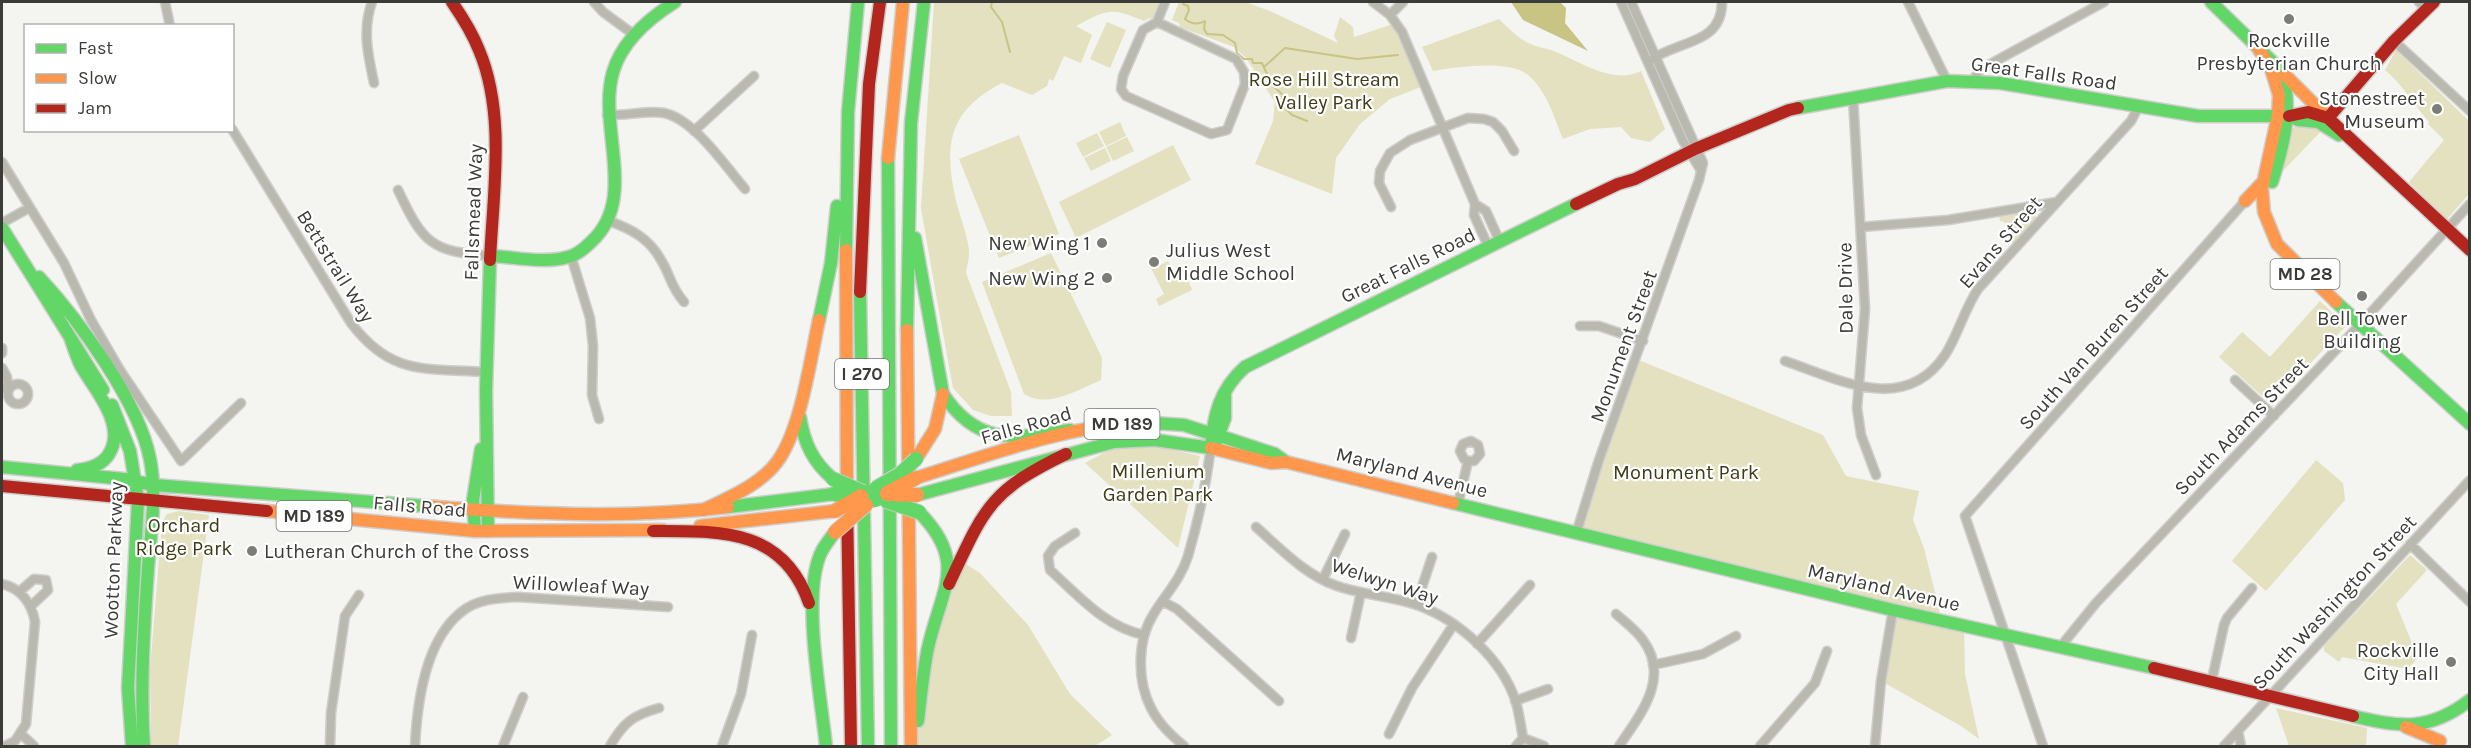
<svg xmlns="http://www.w3.org/2000/svg" width="2471" height="748" font-family="Karla,sans-serif">
<rect width="100%" height="100%" fill="#f4f4f0"/>
<path fill="#e3e1bf" d="M934,2h227l-6,18 -6,-2 -5,3c-34,-14 -36,-12 -68,5l16,9 -11,28 -17,-7 -11,25 -4,-2 -2,7 -15,9 -30,-12c-46,24 -58,52 -49,103 3,22 13,42 16,64 1,7 -2,15 -3,23l45,119 1,24h-21l-18,-6 -20,-22 -16,-88 -16,-92z
M1179,2h66l25,9 68,32 -4,-7 6,-19 13,10 1,10 42,-14 30,62 -36,14 -30,25 -24,34 -4,36 -77,-30 18,-43 2,-19 -29,-44 -12,-11 -54,-20 -1,-4 -7,-3z
M1499,19c9,9 18,18 29,24 8,4 18,5 26,8 27,11 59,34 87,20l24,58 -15,13 -19,-4 -10,-11 -31,2 -27,10c-9,-22 -16,-48 -35,-64 -18,-16 -73,-8 -95,-4l-11,-24z
M1107,22l19,8 -16,38 -20,-9z
M2396,50l73,71v73l-23,26 -37,-38 35,-42 -16,-16 1,-2c-15,-17 -26,-37 -44,-52z
M1120,122l6,14 -20,10 -7,-14z
M2301,124l22,5 -44,46 14,-47z
M1097,133l7,13 -21,11 -7,-14z
M1019,135l40,99 -60,24 -40,-99z
M1127,137l7,14 -21,10 -7,-14z
M1173,145l18,35 -115,58 -17,-36z
M1105,148l6,13 -20,10 -7,-13z
M2031,210l4,2 1,7 -24,25 -2,-3c5,-9 1,-18 -10,-20l-1,-5z
M1051,253l51,105 -1,22c-24,10 -53,29 -77,14l-42,-112z
M1156,258l4,7 8,-4 7,15 5,-2 4,8 4,-2 4,10 -33,16 -3,-7 8,-5 -16,-32z
M2320,301l26,25 -75,78 -52,-47 23,-25 28,25z
M1636,359l187,76 23,41 73,15 -6,29 11,28 18,73 22,5 1,48 14,65 -18,-13 -80,-45 12,-70 -317,-77z
M1128,440l72,16 -22,92 -93,-85z
M2316,460l27,23 2,17 -79,91 -34,-30z
M178,511l31,4 -31,231h-27l-1,-76 12,-148 5,-8z
M2410,555l17,15 -31,34 16,39 10,10 -14,16 -66,-12 -3,5 -15,-11v-5z
M961,561l19,12 48,52 42,69 42,41 -17,11h-180l13,-100z
M2276,708l91,20 -1,18h-77z"/>
<path fill="#c7c484" d="M1511,2h49l6,6 -1,15 23,28 -65,-31z"/>
<g fill="none" stroke-linecap="round" stroke-linejoin="round">
<path stroke="#c7c484" stroke-width="2" d="M992,2l-1,5 11,15 8,30
M1183,4l5,2 1,4 -4,9c6,5 13,6 20,2l-1,8 3,5 16,1 12,8 2,10 7,6h8l1,4h9l10,22 11,10 -2,6 4,4 -1,2 8,8 15,6
M1264,67l21,-19 72,11 41,-4"/>
<g stroke="#cececc" stroke-width="11">
<path id="street" d="M165,2l5,24
M372,2c-10,28 -4,53 2,81
M594,2l9,10 30,22
M1373,2l17,13 12,17 73,172 -1,11 15,33
M1621,2l62,139 17,28
M1908,2l39,79
M2419,2l7,6
M1390,15l13,-13
M1157,22l-14,8 -20,46 -2,13 5,7 85,38 16,-4 18,-46 -1,-12 -8,-13 -79,-37 8,-20
M2394,41l76,70
M1651,60c27,-20 71,-15 71,-58
M1972,81l9,-12 123,-67
M1853,97l12,212 -8,99 4,27 15,40
M607,115c18,1 41,-5 57,-2 30,6 62,54 81,76
M232,129l119,194c40,53 74,45 135,49
M694,131l60,-55
M2,162l62,101 27,57 29,50 61,91 60,-58
M398,190c25,53 33,62 93,66
M1475,204l11,7 14,31
M1391,207l-12,-24 1,-12 10,-18 20,-13 58,-22 16,1 9,3 9,9 12,20
M609,221c22,8 40,17 52,39 10,16 9,26 23,42
M2,223l27,-15
M1861,227l87,-7 109,-18
M571,256l19,62 3,28 -1,49 7,24
M1580,326h19l44,15
M2,348v5
M1785,361c53,18 119,55 160,-6 13,-20 19,-45 33,-66l153,-168 8,-15
M2,368l5,9 1,9 -6,3
M2235,380l39,36
M8 394a10 10 0 1 1 20 0a10 10 0 1 1-20 0Z
M1458,504l10,-43 -4,-2 -4,-8 3,-7 8,-3 7,4 2,9 -6,7h-6
M1256,527c25,22 49,48 81,59 26,9 54,10 80,19 42,15 85,54 99,97 3,11 5,24 7,36
M1075,533l-20,13 -7,10 2,14c29,26 55,57 94,65
M1576,534l23,-74 100,-280 4,-17 -72,-161
M2410,544l60,58
M1323,579l22,-45
M2,584c19,4 30,20 33,38l-9,102 -11,17 -10,5
M19,592l15,-13 12,1 2,10 -17,16
M1162,601l15,8 102,92
M1416,605l16,-48
M1616,614c9,8 20,16 27,26 28,38 -3,75 -24,106
M1351,638l10,-46
M1477,644l53,-59
M2061,646l35,-43 257,-271 117,-128
M1653,665l50,-11 33,-18
M2211,684l13,-59 3,-7 25,-30
M1515,701l33,-12
M2238,731l3,15
M21,734l13,12
M1389,734l23,-46 42,-64
M1523,738l21,8
M330,746l1,-33 14,-97 14,-21
M415,746c2,-42 10,-104 45,-133 16,-14 38,-15 58,-16l150,10
M503,746l20,-49
M610,746c13,-23 23,-31 49,-38
M722,746l19,-52 11,-59
M1184,746c-13,-11 -25,-22 -33,-38 -14,-27 -14,-67 2,-93 12,-20 28,-36 35,-59 10,-34 18,-72 23,-108
M1516,746l7,-8
M1760,746l55,-63 12,-32
M1875,746l6,-65 12,-71
M2043,746l-78,-230 280,-315
M2224,746l246,-266"/>
</g>
<g stroke="#cececc" stroke-width="15">
<path id="fast" d="M2211,2l71,69c11,39 2,73 -10,111
M1798,108l149,-27 53,2 198,33h91
M2289,116l9,4 20,2 21,13
M888,158l3,588
M2,228l101,162
M915,238l28,156c35,53 72,44 127,36
M846,250l2,-138 10,-110
M491,256c24,1 53,8 77,1 9,-2 17,-9 23,-15 48,-43 6,-115 22,-170 9,-31 35,-53 62,-70
M39,277c39,42 100,125 111,182 7,35 1,73 -2,109 -4,60 -8,118 -4,178
M860,292l8,454
M2336,302l134,122
M819,320l12,-57 6,-57
M907,330l4,-207 13,-121
M71,340c3,9 6,18 10,26 14,24 46,59 28,88 -7,11 -20,15 -32,16
M112,405l18,46 8,49 -10,188 4,58
M800,417c4,26 13,45 33,62
M1137,422l47,3 34,11
M1220,436l55,18 11,8
M1216,442l9,-24v-26
M1211,448c2,-32 9,-59 34,-81l331,-163
M2,467l122,12 30,6 271,21
M917,495l197,-53 41,-2 56,8
M1453,503l440,107 261,58
M728,507l106,-13
M475,531l-2,-31 8,-51
M488,531l-2,-140 4,-131
M2353,716c47,12 77,15 117,-16
M918,721c3,-24 5,-49 10,-73 13,-59 41,-85 -9,-136
M826,746c-5,-49 -24,-147 -6,-191 3,-8 10,-16 15,-23"/>
</g>
<g stroke="#cececc" stroke-width="15">
<path id="slow" d="M2258,48l13,21 8,26 -1,20 -16,73 2,24 13,32 59,58
M2285,75l43,43
M888,158l15,-156
M2245,201l19,-20
M846,250l1,251
M907,330l4,416
M1211,448l60,15 15,-1 167,41
M916,459l19,-30 8,-35
M916,478c73,-23 144,-50 221,-56
M425,506c101,8 202,13 303,1
M703,510c25,-12 57,-25 74,-48 24,-32 33,-102 42,-142
M267,511l208,20 188,-1
M700,526l135,-15
M2406,727l34,14"/>
</g>
<g stroke="#cececc" stroke-width="15">
<path id="jam" d="M452,2c11,16 20,30 27,48 27,64 14,143 11,210
M2289,116l19,-4 20,6 142,132
M2328,118l66,-77 40,-39
M1576,204l42,-20 17,-5 60,-30 94,-39 9,-2
M860,292l9,-208 11,-82
M2,486l265,25
M847,501l4,245
M653,531c67,0 130,-3 156,72
M949,584c35,-75 40,-93 117,-130
M2154,668l199,48"/>
</g>
<use href="#street" stroke="#bab9af" stroke-width="8"/>
<use href="#fast" stroke="#63d668" stroke-width="12"/>
<use href="#slow" stroke="#ff974d" stroke-width="12"/>
<use href="#jam" stroke="#b3261e" stroke-width="12"/>
<g stroke="#cececc" stroke-width="16" stroke-linecap="butt">
<path id="fast-bridge" d="M833,479l30,13
M876,488l24,-14 16,-15
M834,494l42,6
M886,501l33,11"/>
</g>
<g stroke="#cececc" stroke-width="16" stroke-linecap="butt">
<path id="slow-bridge" d="M887,493l29,-15
M887,494l30,1
M835,511l26,-15
M835,532l31,-27"/>
</g>
<use href="#fast-bridge" stroke="#63d668" stroke-width="14"/>
<use href="#slow-bridge" stroke="#ff974d" stroke-width="14"/>
</g>
<g fill="#7c7c78" stroke="#fff" stroke-width="2">
<circle cx="2289" cy="19" r="6"/>
<circle cx="2437" cy="109" r="6"/>
<circle cx="1102" cy="243" r="6"/>
<circle cx="1154" cy="262" r="6"/>
<circle cx="1107" cy="278" r="6"/>
<circle cx="2362" cy="296" r="6"/>
<circle cx="252" cy="551" r="6"/>
<circle cx="2451" cy="662" r="6"/>
</g>
<g text-anchor="middle" stroke-width="4.5" stroke-linejoin="round" paint-order="stroke">
<g fill="#fff" stroke="#767674" stroke-width="1.5">
<rect x="2270.5" y="259" width="69" height="30" rx="4.5"/>
<rect x="835" y="359" width="54" height="30" rx="4.5"/>
<rect x="1084.5" y="409" width="75" height="30" rx="4.5"/>
<rect x="276.5" y="501" width="75" height="30" rx="4.5"/>
</g>
<g font-size="18" font-weight="bold" fill="#3b3b38">
<text x="2305" y="280">MD 28</text>
<text x="862" y="380">I 270</text>
<text x="1122" y="430">MD 189</text>
<text x="314" y="522">MD 189</text>
</g>
<g font-size="20" fill="#3b3b38" stroke="#fff" text-anchor="end">
<text x="2289" y="47" text-anchor="middle">Rockville<tspan x="2289" dy="23">Presbyterian Church</tspan></text>
<text x="2425" y="105">Stonestreet<tspan x="2425" dy="23">Museum</tspan></text>
<text x="1090" y="250">New Wing 1</text>
<text x="1166" y="257" text-anchor="start">Julius West<tspan x="1166" dy="23">Middle School</tspan></text>
<text x="1095" y="285">New Wing 2</text>
<text x="2362" y="325" text-anchor="middle">Bell Tower<tspan x="2362" dy="23">Building</tspan></text>
<text x="264" y="558" text-anchor="start">Lutheran Church of the Cross</text>
<text x="2439" y="657">Rockville<tspan x="2439" dy="23">City Hall</tspan></text>
</g>
<g font-size="20" fill="#3b3b38" stroke="#fff">
<text transform="translate(2044 73) rotate(8)" y="7">Great Falls Road</text>
<text transform="translate(473 212) rotate(-88)" y="7">Fallsmead Way</text>
<text transform="translate(2000 242) rotate(-49)" y="7">Evans Street</text>
<text transform="translate(1408 265) rotate(-26)" y="7">Great Falls Road</text>
<text transform="translate(336 266) rotate(58)" y="7">Bettstrail Way</text>
<text transform="translate(1845 288) rotate(-91)" y="7">Dale Drive</text>
<text transform="translate(1623 346) rotate(-70)" y="7">Monument Street</text>
<text transform="translate(2093 348) rotate(-48)" y="7">South Van Buren Street</text>
<text transform="translate(1026 425) rotate(-16)" y="7">Falls Road</text>
<text transform="translate(2241 426) rotate(-46)" y="7">South Adams Street</text>
<text transform="translate(1412 472) rotate(14)" y="7">Maryland Avenue</text>
<text transform="translate(420 506) rotate(5)" y="7">Falls Road</text>
<text transform="translate(113 560) rotate(-88)" y="7">Wootton Parkway</text>
<text transform="translate(1385 581) rotate(18)" y="7">Welwyn Way</text>
<text transform="translate(581 585) rotate(3)" y="7">Willowleaf Way</text>
<text transform="translate(1884 587) rotate(13)" y="7">Maryland Avenue</text>
<text transform="translate(2334 602) rotate(-47)" y="7">South Washington Street</text>
</g>
<g font-size="20" fill="#3e3b15" stroke="#fff">
<text x="1324" y="86">Rose Hill Stream<tspan x="1324" dy="23">Valley Park</tspan></text>
<text x="1158" y="478">Millenium<tspan x="1158" dy="23">Garden Park</tspan></text>
<text x="1686" y="479">Monument Park</text>
<text x="184" y="532">Orchard<tspan x="184" dy="23">Ridge Park</tspan></text>
</g>
</g>
<rect width="2471" height="748" fill="none" stroke="#3b3b38" stroke-width="6"/>
<rect x="24" y="24" width="210" height="108" fill="#ffffff" stroke="#b1b1af" stroke-width="1.5"/>
<rect x="36" y="44" width="30" height="9" fill="#63d668" stroke="#b1b1af" stroke-width="1.5"/>
<text x="78" y="54" font-size="18" fill="#3b3b38">Fast</text>
<rect x="36" y="74" width="30" height="9" fill="#ff974d" stroke="#b1b1af" stroke-width="1.5"/>
<text x="78" y="84" font-size="18" fill="#3b3b38">Slow</text>
<rect x="36" y="104" width="30" height="9" fill="#b3261e" stroke="#b1b1af" stroke-width="1.5"/>
<text x="78" y="114" font-size="18" fill="#3b3b38">Jam</text>
</svg>
